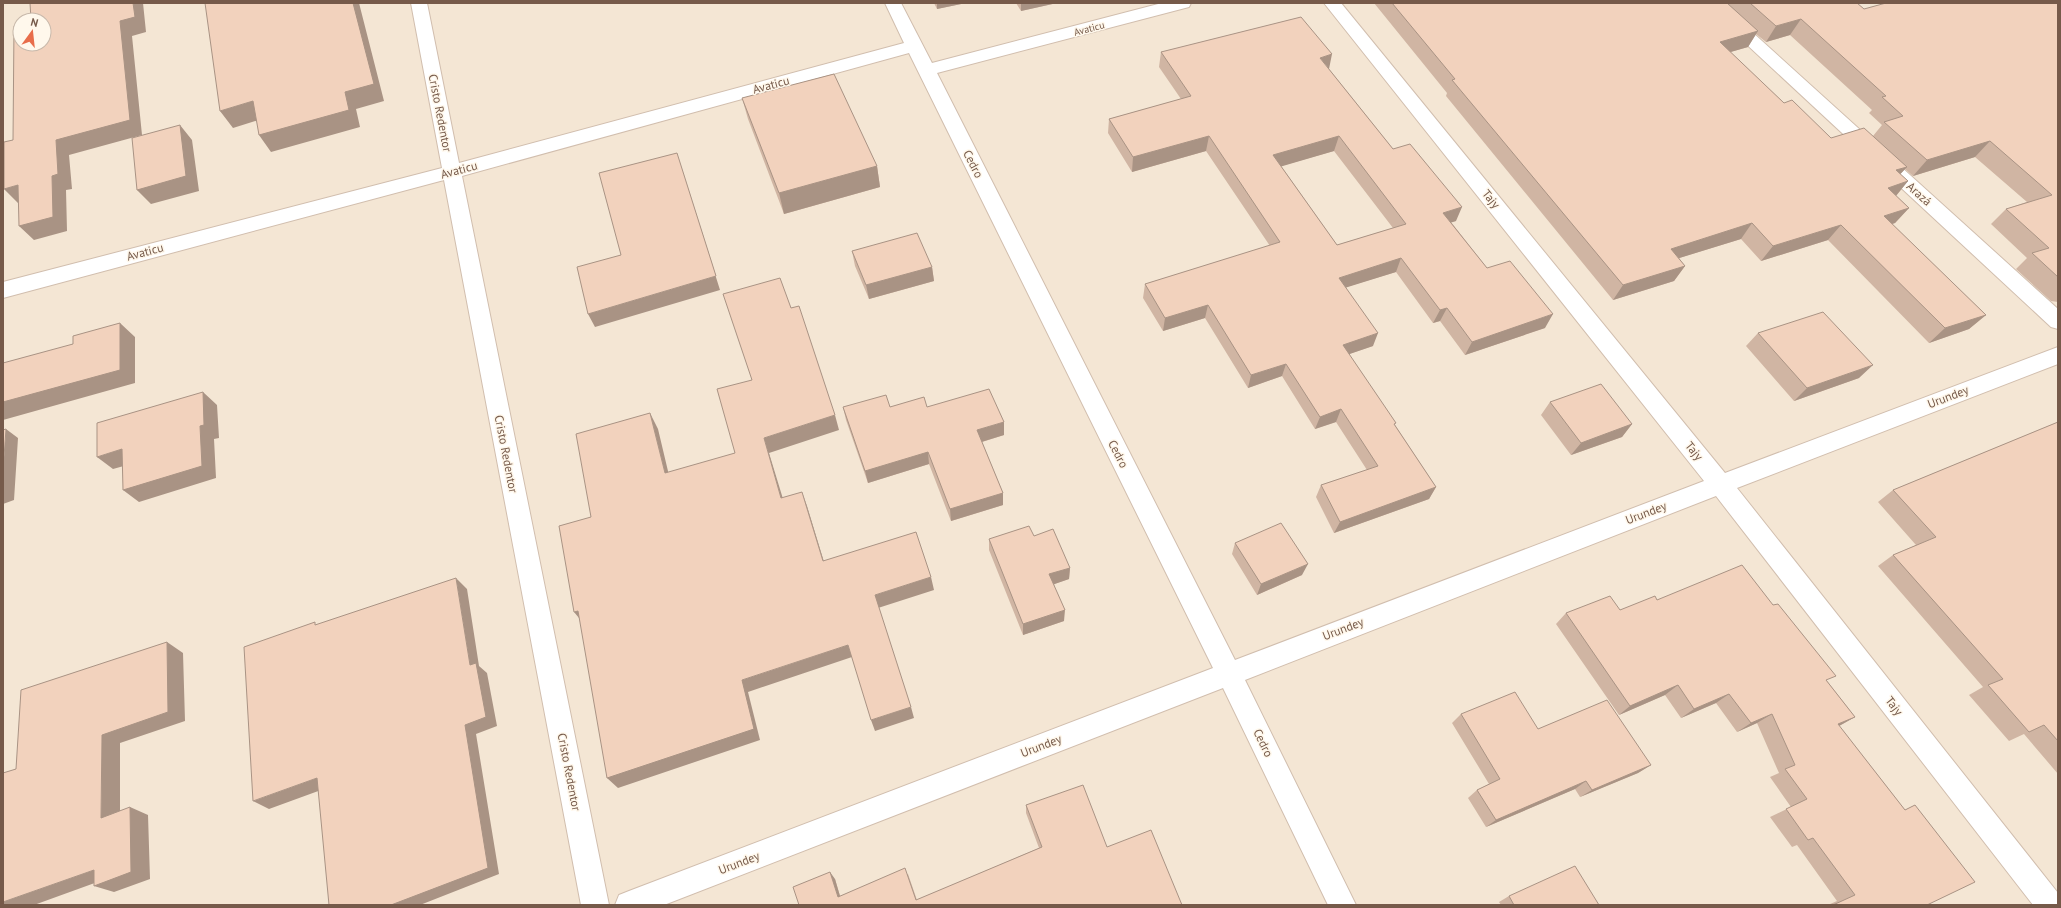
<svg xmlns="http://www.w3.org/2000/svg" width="2061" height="908" font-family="'PT Sans',sans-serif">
<rect width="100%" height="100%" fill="#fdf4e6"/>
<path fill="#f4e6d4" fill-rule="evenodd" d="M3,3h2055v902h-2055zM20,20h24v24h-24z"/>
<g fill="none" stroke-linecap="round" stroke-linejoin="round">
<g stroke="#d1beae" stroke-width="2">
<path id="minor" d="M411,3h16l32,160 445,-120 -19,-40h16l31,60 230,-60h29l-2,4 -252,66 298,587 469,-179 -380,-478h17l384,470 333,-126v17l-321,124 321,405v12h-25l-317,-409 -471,184 111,225h-28l-105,-217 -559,217h-49l4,-10 10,-4 584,-223 -304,-615 -447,123 147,729h-28l-137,-725 -441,118v-16l439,-114z
M1702,3h18l338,306v20l-7,-2z"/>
</g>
<use href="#minor" fill="#fff" fill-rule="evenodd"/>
</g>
<path fill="#d0b5a3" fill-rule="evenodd" d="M934,3h32l-29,6z
M1016,3h41l-36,8z
M1374,3h483l7,6 194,-6v299l-7,-1 -35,-32 11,-11 -36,-34 15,-15 21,-7 -52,-45 -62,19 -8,-7 -5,5 8,7 -12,15 13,12 -14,15 -3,1 94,91 -17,14 -40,14 -101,-103 -67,21 -20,-22 -62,19 6,8 -11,15 -61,19 -167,-204 1,-3zM1756,34l10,8 24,-7 82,75 -3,3 13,12 -9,11 -42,2 -47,-35 -54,-51 18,-5z
M1161,52l168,17 64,80 63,72 -5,1 36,46 58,60 -80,27 -25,-34 -7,2 -37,-51 -50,15 27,59 -24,8 46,71 41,62 -7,12 -95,34 -18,-36 5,-12 46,-15 -31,-48 -21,7 -33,-53 -34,12 -43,-70 -42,13 -20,-33 2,-14 125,-38 -64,-95 -74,21 -24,-39 1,-14 72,-20 -22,-32zM1334,151l59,77 -56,17 -56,-79z
M742,98l135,68 3,21 -96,27 -36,-95z
M852,251l80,16 2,14 -65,18 -14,-33z
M1758,333l101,45 -65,23 -48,-55z
M1550,402l82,22 -10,13 -51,18 -30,-40z
M843,407h84l77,28 -22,7 21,51v12l-52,16 -22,-57 -61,19 -22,-63z
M2058,422v352l-34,-40 -15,7 -40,-46 14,-8 -105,-121 15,-11 23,-10 -38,-43 15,-12z
M1034,536l36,32 -1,11 -15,5 10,37 -41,14 -34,-85v-11z
M1235,543l67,32 -45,20 -25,-41z
M1657,600l170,81 28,36 -16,9 66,84 10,-5 12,100h-99l9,-4 -40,-56 -5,2 -22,-30 21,-10 -21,-30 9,-4 -22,-50 -20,9 -21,-29 -35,15 -16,-23 -46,20 -63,-91 10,-11 54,-3z
M1461,714l190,51 -13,8 -58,24 -5,-8 -89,38 -18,-29 9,-8 12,-6 -37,-61z
M1026,805l81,42 75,58h-383l36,-26 5,17 68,-22 9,26 122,-52 -13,-35z
M1509,896l90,9h-98l-2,-3z"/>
<path fill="#a99384" d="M133,3h10l3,29 -14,4 10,99 -73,20 3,34 -6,1 1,41 -33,9 -15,-14 37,-86 64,-119z
M353,3h6l25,98 -28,8 4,18 -89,25 -12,-17z
M937,3h29l-29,6z
M1021,3h36l-36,8z
M1801,19l-11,16 -24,7 10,-16z
M1758,31l-10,16 -38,11 10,-16z
M1332,54l-3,15 -9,-11z
M253,101l12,17 -32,10 -13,-17z
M180,125l12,15 7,51 -48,13 -14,-14z
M1209,136l-3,15 -74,21 1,-15z
M1339,136l-5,15 -65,19 4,-15z
M1990,141l-15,16 -62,19 14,-16z
M677,153l43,137 -125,37 -7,-13 128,-38z
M877,166l3,21 -96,27 -5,-21z
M1907,167l-14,15 3,-12z
M1908,181l-13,16 -7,-9z
M18,185l1,19 -15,-15z
M1462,207l-6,14 -19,6 6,-14z
M1909,208l-14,15 -25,8 14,-15z
M1752,223l-11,16 -81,25 11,-15z
M1841,225l-13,15 -67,21 12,-15z
M1401,258l-5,14 -61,19 4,-13z
M1685,266l-11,15 -61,19 10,-15z
M932,267l2,14 -65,18 -3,-14z
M1208,305l-3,13 -42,13 2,-13z
M1447,308l-7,13 -7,2 7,-13z
M1553,314l-8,14 -80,27 7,-13z
M1986,315l-17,14 -40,14 16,-15z
M120,323l15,14v46l-132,37v-18z
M1378,333l-5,13 -35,12 5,-13z
M1286,364l-4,12 -34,12 3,-13z
M1873,365l-14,13 -65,23 13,-13z
M203,392l14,13 2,33 -5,1 2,39 -77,24 -16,-12 77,-64z
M1341,409l-5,13 -21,7 5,-12z
M650,413l8,16 14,59 -7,-15z
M835,415l4,15 -70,23 18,59 -6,-14 -17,-60z
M1004,422v13l-26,8 -1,-13z
M1632,424l-10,13 -51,18 10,-12z
M6,429l12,9 -4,62 -11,4v-33z
M122,449l16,13 -25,7 -16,-12z
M928,452l1,12 -61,19 -3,-12z
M1436,487l-7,12 -95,34 6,-11z
M802,492l5,14 21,69 -5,-14z
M1003,493v12l-52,16 -1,-12z
M1308,564l-6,11 -45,20 4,-11z
M1070,568l-1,11 -20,7v-12z
M931,577l3,13 -56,18 -3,-13z
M456,578l11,11 12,77 8,7 10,53 -21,8 23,140 -79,31h-29l74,-180 5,-60z
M1065,610l-1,11 -41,14v-11z
M578,611l6,13 -10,-12z
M167,642l16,11 2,68 -65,22v82l-19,-7 1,-83z
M848,645l4,12 -104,35 12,48 -142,48 -11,-10 135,-98z
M1678,685l-13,10 -46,20 11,-9z
M1729,694l-13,9 -35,15 13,-9z
M911,707l3,11 -39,13 -4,-11z
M1772,714l-15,9 -20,9 14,-9z
M1855,717l-16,9 -1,-2z
M1651,765l-13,8 -58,24 12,-7z
M317,778l15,8 -63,23 -16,-8z
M1586,781l-11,8 -89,38 10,-7z
M130,807l18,8 2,64 -36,13 -20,-6z
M94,870l20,6 -80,29h-31v-3z
M830,872l5,7 7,24 -4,-6z"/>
<path fill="#f2d2bd" stroke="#a99384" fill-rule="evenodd" d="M30,3h103l2,14 -15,4 10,99 -74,20 2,34 -6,2 1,41 -34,9 -1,-41 -14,4v-47l9,-2 1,-114 6,-2v20h24v-24h-13z
M205,3h148l21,81 -29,8 4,18 -90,25 -6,-34 -33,10z
M1392,3h335l31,28 -38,11 64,61 8,-3 39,38 33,-10 43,39 -11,3 12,11 -20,7 21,20 -25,8 102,99 -41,13 -104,-103 -68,21 -21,-23 -81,26 14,17 -62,19 -171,-205 3,-1z
M1750,3h107l7,6 22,-6h172v274l-26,-24 17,-5 -43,-39 46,-14 -62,-54 -63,19 -43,-38 19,-6 -21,-19 4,-1 -85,-77 -25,7z
M1301,17l31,37 -12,4 73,91 17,-5 52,63 -19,6 44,55 23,-7 43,53 -81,28 -25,-34 -7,2 -39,-52 -62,20 39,55 -35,12 53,78 -2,1 42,63 -96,35 -19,-37 57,-19 -37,-57 -21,8 -34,-53 -35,11 -43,-70 -43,13 -20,-34 135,-42 -71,-106 -76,21 -24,-38 82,-23 -30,-44zM1339,136l67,88 -69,21 -64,-90z
M834,74l43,92 -98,27 -37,-95z
M180,125l6,51 -49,14 -5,-52z
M677,153l39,123 -128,38 -11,-47 44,-12 -22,-82z
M917,233l15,34 -66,18 -14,-34z
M780,278l11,30 8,-2 36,109 -71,23 17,60 21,-6 21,69 93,-29 15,45 -56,18 36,112 -40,13 -23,-75 -106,35 12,49 -147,49 -29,-167 -4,1 -15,-86 32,-9 -15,-83 74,-21 15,60 70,-20 -18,-64 35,-9 -29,-86z
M1823,312l50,53 -66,23 -49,-55z
M120,323v47l-117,32v-39l70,-19v-8z
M1601,384l31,40 -51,19 -31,-41z
M989,389l15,33 -27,8 26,63 -53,16 -22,-57 -63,19 -22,-64 43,-12 4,12 34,-10 3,10z
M203,392l1,33 -4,1 2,40 -79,24 -1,-41 -25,8v-34z
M2058,422v319l-14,-16 -15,7 -41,-47 15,-6 -110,-124 43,-18 -43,-47z
M6,429l-3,42v-41z
M1281,523l27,41 -47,20 -26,-41z
M1029,526l5,10 19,-7 17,39 -21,6 16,36 -42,14 -34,-85z
M1742,565l31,40 5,-1 58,72 -10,4 29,37 -17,7 67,86 10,-5 60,77 -48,23h-94l22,-10 -42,-57 -5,2 -22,-31 21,-10 -22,-30 10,-4 -23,-51 -21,9 -22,-29 -35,15 -16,-24 -48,21 -64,-93 44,-17 10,14 35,-14 2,4z
M456,578l14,87 6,-2 10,54 -21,8 23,143 -97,37h-62l-12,-127 -64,23 -9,-154 71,-25v3z
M167,642l1,70 -66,23 -1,83 29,-11 1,65 -37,14v-16l-91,32v-129l13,-4 5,-79z
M1515,692l23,37 69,-29 44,65 -59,25 -6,-9 -90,39 -19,-30 23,-11 -39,-65z
M1083,785l24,62 44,-17 31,75h-383l-6,-18 37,-15 8,25 67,-29 11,32 126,-53 -16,-42z
M1575,866l24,39h-85l-5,-9z"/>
<g text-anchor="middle" stroke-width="3" stroke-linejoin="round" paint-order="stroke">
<g font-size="10" fill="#765a4a" stroke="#fff8ec">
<text transform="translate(1089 28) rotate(-15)" y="4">Avaticu</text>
</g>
<g font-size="12" fill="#765a4a" stroke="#fff8ec">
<text transform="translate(771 85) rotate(-15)" y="4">Avaticu</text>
<text transform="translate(440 113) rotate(79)" y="4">Cristo Redentor</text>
<text transform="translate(973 164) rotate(63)" y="4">Cedro</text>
<text transform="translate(459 170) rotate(-15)" y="4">Avaticu</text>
<text transform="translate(1919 194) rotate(42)" y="4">Arazá</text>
<text transform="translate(1491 199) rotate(51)" y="4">Tajy</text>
<text transform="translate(145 252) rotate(-15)" y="4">Avaticu</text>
<text transform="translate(1948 397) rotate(-21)" y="4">Urundey</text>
<text transform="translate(1694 451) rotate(51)" y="4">Tajy</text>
<text transform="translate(506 454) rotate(79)" y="4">Cristo Redentor</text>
<text transform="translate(1118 454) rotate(63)" y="4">Cedro</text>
<text transform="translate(1646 513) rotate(-21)" y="4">Urundey</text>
<text transform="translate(1343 629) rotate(-21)" y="4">Urundey</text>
<text transform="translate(1894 706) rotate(52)" y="4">Tajy</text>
<text transform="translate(1263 743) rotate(64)" y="4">Cedro</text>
<text transform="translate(1041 746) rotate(-21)" y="4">Urundey</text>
<text transform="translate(569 772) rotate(79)" y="4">Cristo Redentor</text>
<text transform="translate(739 863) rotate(-21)" y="4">Urundey</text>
</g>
</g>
<rect width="2061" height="908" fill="none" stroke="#765a4a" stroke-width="8"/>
<g transform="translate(32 32) rotate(15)"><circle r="19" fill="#fff8ec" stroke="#c8b9ab"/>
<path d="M0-3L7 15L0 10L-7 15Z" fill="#e86d4a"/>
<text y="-6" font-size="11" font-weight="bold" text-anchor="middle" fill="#765a4a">N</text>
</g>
</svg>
